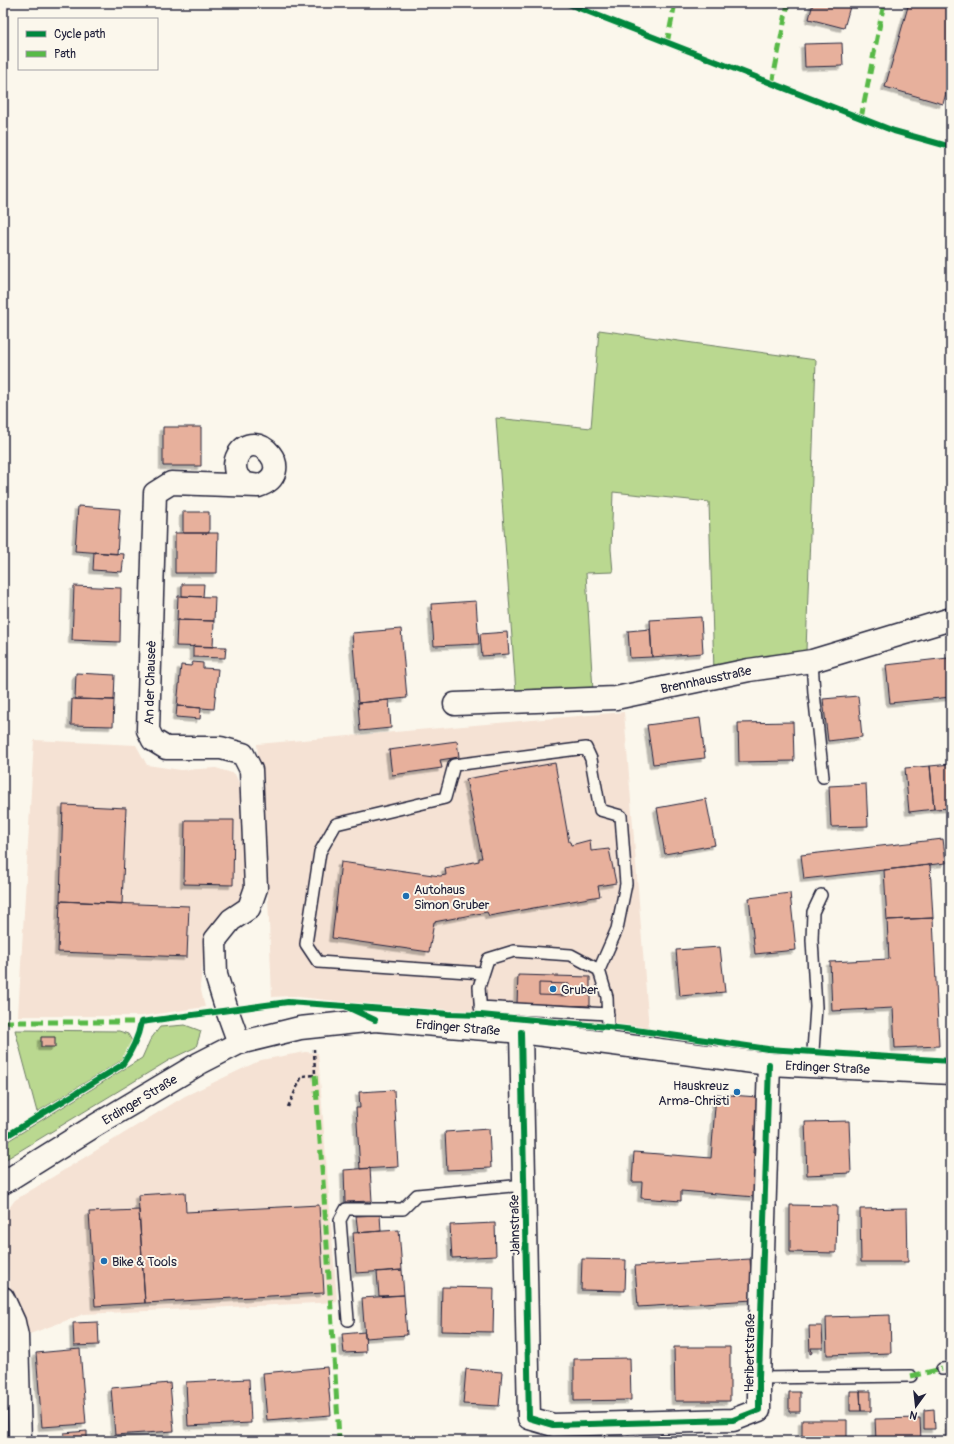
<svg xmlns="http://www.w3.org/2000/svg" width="954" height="1444" font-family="Pangolin,sans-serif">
<defs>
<filter id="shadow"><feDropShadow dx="-3.5" dy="3.5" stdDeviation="0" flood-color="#0004"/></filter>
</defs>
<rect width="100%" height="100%" fill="#fbf7ec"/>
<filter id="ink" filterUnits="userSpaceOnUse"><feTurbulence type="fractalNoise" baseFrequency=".025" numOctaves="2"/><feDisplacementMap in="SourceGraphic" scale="8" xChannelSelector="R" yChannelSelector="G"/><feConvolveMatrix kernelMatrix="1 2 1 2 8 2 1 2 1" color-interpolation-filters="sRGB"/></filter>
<g filter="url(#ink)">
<path fill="#f5e2d4" d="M624,712l25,317 -120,-15 -81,-4 -103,-8 -55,-6 -18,1 -4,-100 -11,-153z
M34,740l102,5 11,20 34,5 35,-2 19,6 8,18 2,94 -2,14 -33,35 -7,25 -3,26 5,21 -63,9h-124z
M305,1052l13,1 19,249 -253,12 -57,21 -16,-33 -7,-87 11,-15 170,-104 76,-36z
M3,1350l12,91h-12z"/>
<path fill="#bad890" stroke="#6e7d66" d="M599,330l217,30 -10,291 -92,22 -5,-171 -96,-10 -2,57 2,23 -27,1 7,118 -77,2 -20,-275 95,10z
M185,1025l16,6 -5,16 -25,12 -168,102v-17l139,-86 8,-18 10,-13z
M15,1030l104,1 9,3 4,7 -5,11 -8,10 -82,50z"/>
<path fill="#e7b09c" stroke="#22223b" filter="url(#shadow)" d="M813,3h38l-7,25 -35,-9z
M909,3h42v72l-8,29 -58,-17z
M842,43l1,23 -38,1 -1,-23z
M163,427h38v39h-38z
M78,506l42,3 -3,45 -42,-3z
M183,512h26v21h-26z
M175,533h43l-1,40h-42z
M94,552l30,2 -2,18 -29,-2z
M182,584h22l-1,13 -21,-1z
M74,586l47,2 -1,54 -48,-2z
M178,596l37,1 -1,24 -37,-1z
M476,601l3,43 -45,2 -3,-42z
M701,617l2,36 -51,4 -2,-37z
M177,620l37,1 -1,26 -37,-1z
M401,629l6,69 -49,5 -6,-70z
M650,629l2,28 -22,1 -2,-27z
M507,632l2,22 -27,2 -2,-22z
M193,646l33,1 -1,11 -32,-1z
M948,658l3,39 -61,6 -4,-38z
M193,662l10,1v5l15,1 -4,40 -37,-3 4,-41 10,1z
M76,673l39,2 -1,25 -39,-1z
M858,696l4,41 -34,4 -5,-42z
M72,699l42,1 -1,26 -42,-1z
M389,700l2,28 -31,3 -2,-28z
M177,706l24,2 -1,11 -24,-2z
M700,718l5,40 -52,6 -6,-39z
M793,722l1,39 -55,1 -1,-39z
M457,741l2,16 -19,3 2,8 -50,7 -3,-25z
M555,763l14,79h1l1,3 19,-5 1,11 18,-2 7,34 -18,3 2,10 -111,20 -2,-4 -53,10 -5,30 -97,-14 9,-76 99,14 6,-1 -1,-7 34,-7v-3h3l-16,-79z
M951,764v44l-17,1 -4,-43z
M930,766l4,43 -25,3 -4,-44z
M866,784l2,42 -37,1 -2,-41z
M706,799l9,46 -50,9 -8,-46z
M63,805l63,3 -4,96 -62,-3z
M185,820h49l-1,65 -49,-1z
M943,839l3,24 -142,16 -3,-24z
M930,865l3,53 -46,2 -3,-50z
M790,893l6,57 -41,4 -6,-56z
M60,901l129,5 -2,51 -129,-5z
M933,918l6,128 -44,2 -2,-40 -61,3 -2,-49 59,-3 -2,-39z
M720,947l5,45 -45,4 -4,-46z
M518,975l72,2v29l-73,-2z
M539,983l30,1v12l-30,-1z
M41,1037h14v10h-14z
M394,1090l4,77 -38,2 -4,-61h4l-1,-16z
M716,1094l42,3 -5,56h5l-3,44 -74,-6v10l-40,-3 1,-16h-10l2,-30 77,6z
M849,1121l2,52 -44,2 -2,-53z
M489,1129l2,39 -44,2 -2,-38z
M370,1168l2,33 -27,1 -1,-32z
M185,1192l1,20 133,-7 5,88 -179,10 -7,-108z
M790,1205l47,1 -1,47 -46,-1z
M907,1208l1,54h-47l-1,-53z
M139,1210l6,93 -50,3 -6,-94z
M380,1215l1,16 -23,2 -2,-17z
M495,1223l1,33 -44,2 -2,-33z
M399,1230l3,40 -46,3 -3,-40z
M582,1259l44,1 -1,31 -44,-1z
M750,1259l3,41 -115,7 -3,-41z
M402,1270l2,25 -25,1 -2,-24z
M442,1287l52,1 -1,44 -52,-1z
M404,1295l3,40 -42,3 -3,-40z
M890,1315l1,38 -64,2 -1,-38z
M98,1322l1,23 -25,1 -1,-23z
M809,1326h13l1,22h-12l1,5 -2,1z
M365,1332l1,20 -22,1 -2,-19z
M674,1347h56v54h-55z
M80,1349l6,75 -44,3 -6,-74z
M630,1358l1,42 -57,1v-42z
M327,1367l4,48 -64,5 -4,-47z
M466,1369l36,3 -3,34 -36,-2z
M249,1379l2,44 -63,3 -2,-44z
M170,1383l4,48 -59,4 -4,-47z
M850,1391h10l1,20h-11z
M860,1391h11v20h-10z
M789,1392h11v20h-11z
M934,1409l1,20h-11v-19z
M920,1418l1,23h-45l-1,-22z
M951,1419v22h-2l-1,-21z
M802,1420h45v21h-45z
M87,1431v10h-23v-8z"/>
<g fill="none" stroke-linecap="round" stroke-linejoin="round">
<g stroke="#22223b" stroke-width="14">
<path id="lane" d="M812,661l2,32 9,84
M483,973l-165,-11 -12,-18 14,-92 16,-28 109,-26 9,-33 132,-17 5,11 9,51 21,6 5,68 -9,45 -18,41
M480,1007l128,7
M480,1028l1,-13 -2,-28 9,-28 26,-8 57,4 28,15 8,27 1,30 -2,15
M812,1066l4,-59 -4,-67 1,-28 8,-17
M348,1320l-8,-100 6,-11h57l14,-14 107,-10
M942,1369l9,-1
M759,1378l152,-2"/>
</g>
<g stroke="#22223b" stroke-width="25">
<g id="street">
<path id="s1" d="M455,704l161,-6 133,-28 63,-9 139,-42"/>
<path d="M521,1032l8,386 24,7 180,-5 26,-10v-32l10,-314"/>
<path id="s2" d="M239,1043l-12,-33 -11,-35 -1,-35 16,-20 18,-12 7,-20 -5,-118 -8,-16 -22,-6h-55l-13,-8 -5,-10 7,-237 16,-10 87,3c41,-13 -2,-62 -20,-31 -5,9 -4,23 7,28 4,2 9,2 13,3"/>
<path d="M3,1298l11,24 3,14 3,105"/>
</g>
</g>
<g stroke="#22223b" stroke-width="25">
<g id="secondary">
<path id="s3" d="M3,1183l93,-58 104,-62 39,-20 61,-15 75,-8 146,12 248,32 182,9"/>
</g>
</g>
<path stroke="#22223b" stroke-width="2.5" stroke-dasharray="4 3" stroke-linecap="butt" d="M288,1107l14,-31 13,-1 -1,-26"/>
<use href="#lane" stroke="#fbf7ec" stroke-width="11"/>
<use href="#street" stroke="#fbf7ec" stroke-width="22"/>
<use href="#secondary" stroke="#fbf7ec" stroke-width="22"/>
<path stroke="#58b947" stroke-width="5" stroke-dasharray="10 5" stroke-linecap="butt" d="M667,43l8,-40
M772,84l16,-81
M861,118l23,-115
M3,1022h140
M315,1075l8,106 16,257 -1,3
M911,1376l31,-7"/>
<g stroke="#fbf7ec" stroke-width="8">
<path id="cycleway" d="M566,3l328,128 57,16
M345,1006l104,8 32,1 127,12 35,4 125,18 183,12
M521,1032l8,386 24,7 180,-5 26,-10v-32l10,-314
M3,1138l119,-73c10,-14 16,-26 19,-43l147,-20 57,4 30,14"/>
</g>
<use href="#cycleway" stroke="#00873e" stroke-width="6"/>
</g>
</g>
<g fill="#1f6fb2" stroke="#fbf7ec" stroke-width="1.5">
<circle cx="406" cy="896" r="4"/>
<circle cx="553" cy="989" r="4"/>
<circle cx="737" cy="1092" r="4"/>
<circle cx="104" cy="1261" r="4"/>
</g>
<g text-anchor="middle" stroke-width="4" stroke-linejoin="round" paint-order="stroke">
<g font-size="13" fill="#22223b" stroke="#fbf7ec">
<text dy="5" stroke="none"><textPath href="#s1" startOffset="253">Brennhausstraße</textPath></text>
<text dy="5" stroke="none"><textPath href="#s2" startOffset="463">An der Chauseè</textPath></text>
<text dy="5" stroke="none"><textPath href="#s3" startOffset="496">Erdinger Straße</textPath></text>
<text dy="5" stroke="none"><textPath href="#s3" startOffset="868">Erdinger Straße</textPath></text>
<text dy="5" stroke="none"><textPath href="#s3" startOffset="160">Erdinger Straße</textPath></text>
<text transform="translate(514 1225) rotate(-91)" y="5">Jahnstraße</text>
<text transform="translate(749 1353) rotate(-89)" y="5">Heribertstraße</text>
</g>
<g font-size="13" fill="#22223b" stroke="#fbf7ec" text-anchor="start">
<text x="414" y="894">Autohaus<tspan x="414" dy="15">Simon Gruber</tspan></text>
<text x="561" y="994">Gruber</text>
<text x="729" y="1090" text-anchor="end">Hauskreuz<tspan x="729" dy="15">Arma-Christi</tspan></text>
<text x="112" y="1266">Bike &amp; Tools</text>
</g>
</g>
<rect width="954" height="1444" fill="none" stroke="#fbf7ec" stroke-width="16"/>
<rect x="8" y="8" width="938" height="1428" fill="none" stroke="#22223b" stroke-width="1.5" filter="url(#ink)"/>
<rect x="18" y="18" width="140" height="52" fill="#fbf7ec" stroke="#a4a2a5"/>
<rect x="26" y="31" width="20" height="6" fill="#00873e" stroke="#a4a2a5"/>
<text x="54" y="38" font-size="12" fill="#22223b">Cycle path</text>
<rect x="26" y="51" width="20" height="6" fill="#58b947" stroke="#a4a2a5"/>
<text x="54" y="58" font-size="12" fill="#22223b">Path</text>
<g transform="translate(916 1406) rotate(195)" stroke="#fbf7ec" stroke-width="3" paint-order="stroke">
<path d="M0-3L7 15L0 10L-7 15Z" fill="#22223b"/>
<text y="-6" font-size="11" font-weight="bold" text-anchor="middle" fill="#22223b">N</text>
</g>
</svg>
